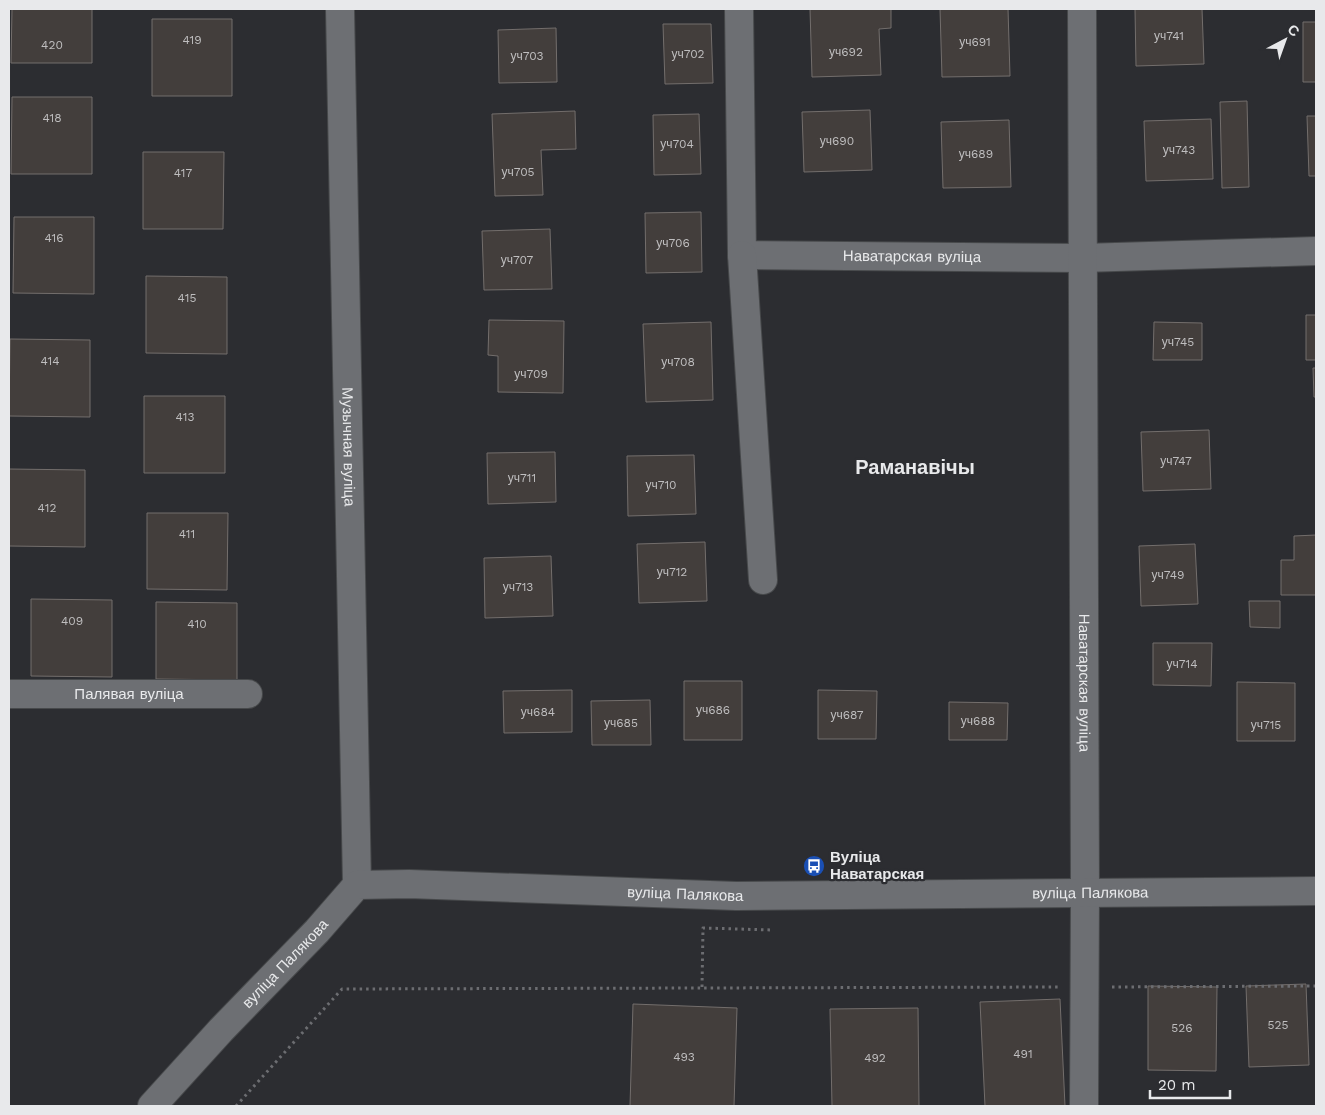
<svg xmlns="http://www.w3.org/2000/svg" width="1325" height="1115" font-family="'Work Sans',sans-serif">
<rect width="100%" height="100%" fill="#2c2d31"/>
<path fill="#433e3c" stroke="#736e6c" d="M12,9h80v54h-81z
M810,9h81v19l-12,1 2,46 -69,2z
M940,9h68l2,67 -68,1z
M1135,9h67l2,55 -68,2z
M152,19h80v77h-80z
M1303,22h13v60h-13z
M663,24h48l2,59 -48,1z
M556,28l1,54 -58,1 -1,-53z
M12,97h80v77h-81z
M1247,101l2,86 -27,1 -2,-86z
M870,110l2,60 -68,2 -2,-60z
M575,111l1,38 -35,1 2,45 -48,1 -3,-82z
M699,114l2,60 -47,1 -1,-60z
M1307,116h9v60h-7z
M1211,119l2,60 -67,2 -2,-60z
M1009,120l2,67 -68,1 -2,-66z
M143,152h81l-1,77h-80z
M701,212l1,60 -56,1 -1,-60z
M14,217h80v77l-81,-1z
M550,229l2,60 -68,1 -2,-59z
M146,276l81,1v77l-81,-1z
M1306,315h10v45h-10z
M489,320l75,1 -1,72 -65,-1v-36l-10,-1z
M711,322l2,78 -67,2 -3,-78z
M1154,322l48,1v37h-49z
M10,339l80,1v77l-81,-1z
M1313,368h3v29h-2z
M144,396h81v77h-81z
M1209,430l2,59 -68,2 -2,-59z
M555,452l1,50 -68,2 -1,-51z
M694,455l2,59 -68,2 -1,-60z
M9,469l76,1v77l-76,-1z
M147,513h81l-1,77 -80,-1z
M1316,535v60h-35v-35h13v-24z
M705,542l2,59 -68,2 -2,-59z
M1195,544l3,60 -57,2 -2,-60z
M551,556l2,60 -68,2 -1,-60z
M31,599l81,1v77l-81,-1z
M1249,601h31v27l-30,-1z
M156,602l81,1v77l-81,-1z
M1153,643h59l-1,43 -58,-1z
M684,681h58v59h-58z
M1237,682l58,1v58h-58z
M572,690v42l-68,1 -1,-42z
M818,690l59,1 -1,48h-58z
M650,700l1,45h-59l-1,-44z
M949,702l59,1 -1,37h-58z
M1306,984l3,81 -60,2 -3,-81z
M1148,986l69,1 -1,84 -68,-1z
M1060,999l5,107h-80l-5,-104z
M633,1004l104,4 -3,98h-104z
M918,1008l1,98h-87l-2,-97z"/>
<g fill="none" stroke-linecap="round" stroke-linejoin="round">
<g stroke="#47494b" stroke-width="30">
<g id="minor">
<path id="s1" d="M340,9l17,876"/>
<path id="s2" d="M739,9l3,246 341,3 233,-7"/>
<path id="s3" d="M1082,9l3,883 -1,214"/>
<path d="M742,255l21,325"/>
<path id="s4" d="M9,694h239"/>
<path id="s5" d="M152,1106l69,-76 96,-99 40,-46 52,-1 327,12 580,-5"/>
</g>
</g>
<path stroke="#6c6d71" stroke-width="3" stroke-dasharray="2.5 4" stroke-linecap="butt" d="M702,987l1,-59 69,2
M1112,987l204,-1
M236,1106l106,-117 716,-2"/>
<use href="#minor" stroke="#6d6f73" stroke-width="28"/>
</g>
<defs>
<g id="bus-disc" transform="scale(1.125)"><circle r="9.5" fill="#1a4fb4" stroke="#2c2d31"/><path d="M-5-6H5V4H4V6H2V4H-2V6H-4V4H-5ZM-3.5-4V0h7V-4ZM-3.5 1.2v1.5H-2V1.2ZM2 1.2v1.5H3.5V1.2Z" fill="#fff"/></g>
</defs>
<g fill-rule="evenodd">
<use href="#bus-disc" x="814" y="866"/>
</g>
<g text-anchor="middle" stroke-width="4.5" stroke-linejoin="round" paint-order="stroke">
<g font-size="12" fill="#bfbebf">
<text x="1169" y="40">уч741</text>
<text x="192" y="44">419</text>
<text x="975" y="46">уч691</text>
<text x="52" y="49">420</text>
<text x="846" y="56">уч692</text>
<text x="688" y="58">уч702</text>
<text x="527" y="60">уч703</text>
<text x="52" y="122">418</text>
<text x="837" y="145">уч690</text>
<text x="677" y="148">уч704</text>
<text x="1179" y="154">уч743</text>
<text x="976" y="158">уч689</text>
<text x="518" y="176">уч705</text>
<text x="183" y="177">417</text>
<text x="54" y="242">416</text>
<text x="673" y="247">уч706</text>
<text x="517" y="264">уч707</text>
<text x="187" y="302">415</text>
<text x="1178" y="346">уч745</text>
<text x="50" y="365">414</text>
<text x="678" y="366">уч708</text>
<text x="531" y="378">уч709</text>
<text x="185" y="421">413</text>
<text x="1176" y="465">уч747</text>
<text x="522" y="482">уч711</text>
<text x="661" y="489">уч710</text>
<text x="47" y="512">412</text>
<text x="187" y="538">411</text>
<text x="672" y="576">уч712</text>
<text x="1168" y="579">уч749</text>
<text x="518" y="591">уч713</text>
<text x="72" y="625">409</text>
<text x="197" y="628">410</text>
<text x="1182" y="668">уч714</text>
<text x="713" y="714">уч686</text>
<text x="538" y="716">уч684</text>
<text x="847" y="719">уч687</text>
<text x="978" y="725">уч688</text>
<text x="621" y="727">уч685</text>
<text x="1266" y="729">уч715</text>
<text x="1278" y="1029">525</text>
<text x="1182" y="1032">526</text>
<text x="1023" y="1058">491</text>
<text x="684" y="1061">493</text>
<text x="875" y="1062">492</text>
</g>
<g font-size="15" fill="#e8e9eb" stroke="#2c2d31">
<text dy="5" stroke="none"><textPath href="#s2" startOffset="416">Наватарская вуліца</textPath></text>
<text dy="5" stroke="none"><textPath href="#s1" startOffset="438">Музычная вуліца</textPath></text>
<text dy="5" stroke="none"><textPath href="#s3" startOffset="674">Наватарская вуліца</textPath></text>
<text dy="5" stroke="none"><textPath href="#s4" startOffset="120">Палявая вуліца</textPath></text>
<text dy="5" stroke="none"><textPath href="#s5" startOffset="1035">вуліца Палякова</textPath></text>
<text dy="5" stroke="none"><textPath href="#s5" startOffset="630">вуліца Палякова</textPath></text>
<text dy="5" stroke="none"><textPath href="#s5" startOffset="195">вуліца Палякова</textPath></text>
</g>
<g font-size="15" font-weight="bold" fill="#e8e9eb" stroke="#2c2d31" text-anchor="start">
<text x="830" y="862">Вуліца<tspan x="830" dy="17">Наватарская</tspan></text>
</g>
<g font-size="20" font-weight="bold" fill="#e8e9eb" stroke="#2c2d31">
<text x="915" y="474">Раманавічы</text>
</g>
</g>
<rect width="1325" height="1115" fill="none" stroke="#e8e9eb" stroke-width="20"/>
<g transform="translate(1285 40) rotate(41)" stroke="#2c2d31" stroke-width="4" paint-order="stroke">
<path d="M0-4L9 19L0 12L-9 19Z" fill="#e8e9eb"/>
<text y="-8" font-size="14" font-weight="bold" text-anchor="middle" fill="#e8e9eb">С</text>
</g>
<path d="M1150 1090v8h80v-8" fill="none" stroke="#e8e9eb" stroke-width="2.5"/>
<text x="1158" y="1090" font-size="15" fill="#e8e9eb" stroke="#2c2d31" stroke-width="4" paint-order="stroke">20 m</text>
</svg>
